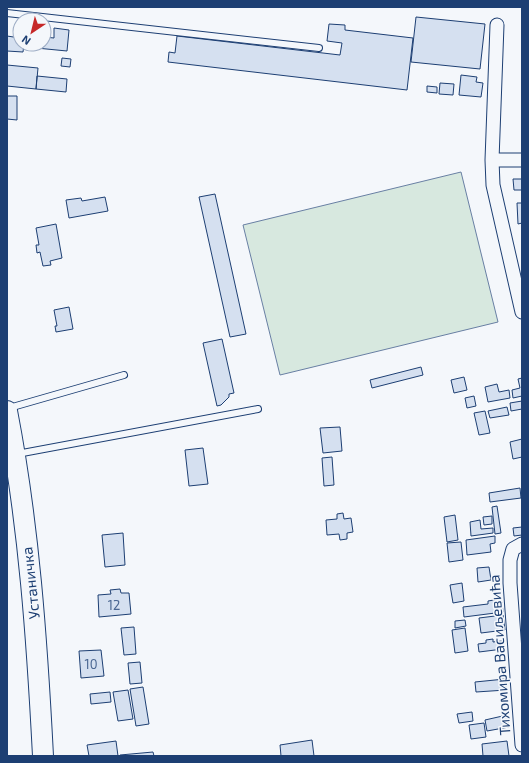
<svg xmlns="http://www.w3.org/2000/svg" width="529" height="763" font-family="'Exo 2',sans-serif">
<rect width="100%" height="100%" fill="#f4f7fb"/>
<path fill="#d7e8df" stroke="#687fa3" d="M461,172l37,150 -218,53 -37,-150z"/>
<path fill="#d5e0f0" stroke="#1d3f73" d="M416,17l69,7 -5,45 -69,-7z
M329,24l16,1v5l68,8 -6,52 -239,-28 1,-10 6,1 2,-17 163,19 2,-12 -15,-2z
M54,28l15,2 -2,21 -41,-4 1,-3h17v-7l10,1z
M7,36l13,2v6h4l-1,8 -16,-1z
M62,58l9,1 -1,8 -9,-1z
M7,65l31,3 -2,21 -29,-3z
M461,75l16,2 -1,5 7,1 -2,14 -22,-2z
M37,76l30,3 -1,13 -30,-3z
M440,83l14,1 -1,11 -14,-1z
M427,86l10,1v6l-10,-1z
M7,96h10v24l-10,-1z
M513,179h9v11h-8z
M215,194l31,140 -16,3 -31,-140z
M105,197l3,14 -39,7 -3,-18 15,-2 1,3z
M517,203h5v20l-4,1z
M56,224l6,34 -12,3 1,4 -8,1 -3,-14 -3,1 -1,-8h3l-3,-17z
M69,307l4,22 -17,3 -1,-6h2l-3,-16z
M222,339l12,54 -5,1v3l-8,8 -4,1 -14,-63z
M421,367l2,8 -51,13 -2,-8z
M464,377l3,13 -13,3 -3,-13z
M522,378v18l-9,2 -1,-8 8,-2 -2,-9z
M497,384l2,8 10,-2 1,8 -22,4 -3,-15z
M474,396l2,10 -9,2 -2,-10z
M522,401v8l-11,2 -1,-8z
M507,407l2,8 -19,3 -2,-7z
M485,411l5,22 -11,2 -5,-22z
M340,427l2,24 -19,2 -3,-25z
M522,439v18l-9,2 -3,-17z
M203,448l5,36 -19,2 -4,-36z
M332,457l2,28 -10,1 -2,-28z
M520,488l1,10 -31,4 -1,-9z
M497,506l4,27 -6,1 -3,-27z
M343,513l1,6 7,-1 2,14 -6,1v6l-7,1 -1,-6 -12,1 -1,-15 11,-1v-5z
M455,515l3,25 -11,2 -3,-25z
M492,516v8l-8,1 -1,-8z
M480,520l1,9 12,-1v5l-22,3 -1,-14z
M522,527v8l-8,1 -1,-8z
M123,533l2,32 -20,2 -3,-32z
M495,536v7l-5,1 1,8 -24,3 -1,-15z
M461,542l2,18 -14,2 -2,-19z
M489,567l2,13 -13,2 -1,-14z
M462,583l2,18 -11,2 -3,-18z
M120,589l1,4h8l2,21 -32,3 -1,-22 13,-1 -1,-4z
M494,600l1,3 7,-1 1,10 -39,5 -1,-10 25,-3v-3z
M503,615l2,15 -24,3 -2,-15z
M465,620l1,6 -11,2v-7z
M134,627l2,27 -12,1 -3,-27z
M465,628l3,23 -13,2 -3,-23z
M493,639v3l9,-1 1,8 -24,3 -1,-8 8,-1v-3z
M101,650l3,26 -23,2 -2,-27z
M140,662l2,21 -12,1 -2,-21z
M505,679l1,11 -30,2 -1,-10z
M143,687l6,37 -13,2 -6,-37z
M128,690l5,29 -15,2 -5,-29z
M110,692l1,10 -20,2 -1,-10z
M472,712l1,9 -14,2 -2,-9z
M507,715l2,12 -22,4 -2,-11z
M484,723l2,14 -15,2 -2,-14z
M312,740l2,16h-33l-1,-11z
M116,741l2,15h-29l-2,-11z
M507,741l2,15h-26l-1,-12z
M153,752l1,4h-33l-1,-1z"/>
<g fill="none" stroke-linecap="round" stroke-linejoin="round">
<g stroke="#1d3f73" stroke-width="8">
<path id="service" d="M7,13l312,35
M9,408l115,-33
M17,454l241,-45"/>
</g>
<g stroke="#1d3f73" stroke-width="15">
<path id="minor" d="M497,25l-5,135 1,25 29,127
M492,160h30
M522,544l-9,5 -3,11v23l12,162"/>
</g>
<g stroke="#1d3f73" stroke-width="22">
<path id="primary" d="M7,411c22,114 30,229 36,345"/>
</g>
<use href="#service" stroke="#f4f7fb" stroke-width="6"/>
<use href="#minor" stroke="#f4f7fb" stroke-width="13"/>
<use href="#primary" stroke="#f4f7fb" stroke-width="20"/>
</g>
<g text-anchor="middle" stroke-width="3" stroke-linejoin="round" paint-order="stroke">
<g font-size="13" fill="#4b6792">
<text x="114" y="610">12</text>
<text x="91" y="669">10</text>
</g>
<g font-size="15" fill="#1d3f73" stroke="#f4f7fb">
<text transform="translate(31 583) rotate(-96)" y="5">Устаничка</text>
<text transform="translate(500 655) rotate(-94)" y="5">Тихомира Васиљевића</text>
</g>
</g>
<rect width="529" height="763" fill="none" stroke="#1d3f73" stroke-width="16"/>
<g transform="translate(32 32) rotate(215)"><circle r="19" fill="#f4f7fb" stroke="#9eadc5"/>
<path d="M0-3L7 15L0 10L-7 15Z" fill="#c62828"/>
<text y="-6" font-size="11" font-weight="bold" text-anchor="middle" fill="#1d3f73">N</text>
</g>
</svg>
